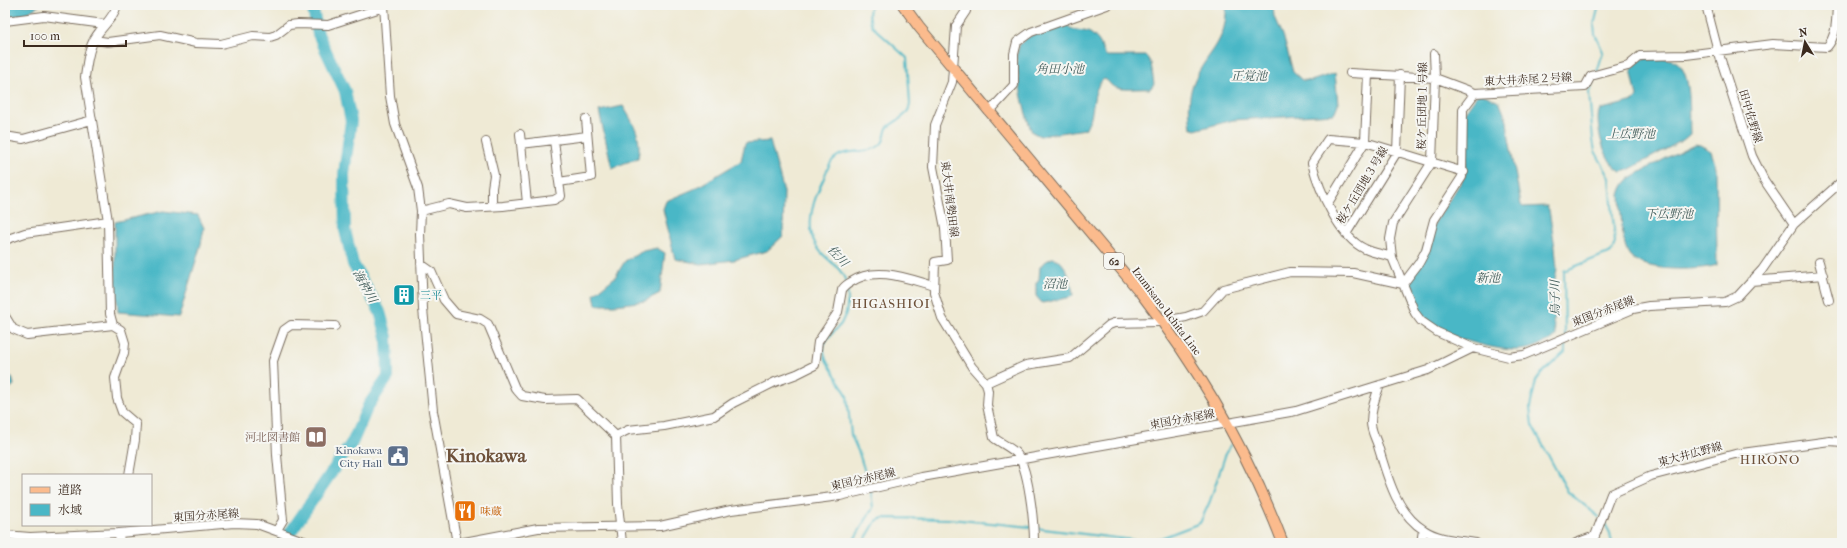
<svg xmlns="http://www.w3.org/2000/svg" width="1847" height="548" font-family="'IM FELL French Canon','Noto Serif JP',serif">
<rect width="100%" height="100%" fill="#f6f6f2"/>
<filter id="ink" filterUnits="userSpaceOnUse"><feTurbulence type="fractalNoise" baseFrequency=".025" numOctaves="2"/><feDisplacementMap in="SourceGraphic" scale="8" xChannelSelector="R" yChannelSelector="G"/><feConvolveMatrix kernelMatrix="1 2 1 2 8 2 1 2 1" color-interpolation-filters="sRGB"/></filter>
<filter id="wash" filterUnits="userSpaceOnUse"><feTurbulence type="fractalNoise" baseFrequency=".012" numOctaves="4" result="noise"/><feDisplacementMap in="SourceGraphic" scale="16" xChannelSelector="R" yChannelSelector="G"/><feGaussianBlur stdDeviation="0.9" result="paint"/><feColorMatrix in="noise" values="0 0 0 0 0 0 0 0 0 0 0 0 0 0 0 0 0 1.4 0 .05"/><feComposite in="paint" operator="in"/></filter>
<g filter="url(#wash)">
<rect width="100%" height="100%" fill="#efead5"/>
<path fill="#4ab7c6" stroke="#427072" d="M5,5h35l-14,9 -21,4z
M1226,5h46l2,2 1,10 8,18 10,37 9,8 9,1 24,-8 3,31 -4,10 -101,6 -38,10 -4,-2c-2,-15 -3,-30 2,-44 12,-31 35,-40 33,-79z
M1067,24c3,8 16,5 23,9 14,9 10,17 17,23h39l5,7 3,21 -4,5c-10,-1 -27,2 -36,-2 -5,-2 -5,-7 -10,-8 -15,12 -7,36 -19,50l-45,7 -8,-4c-7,-16 -22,-77 -11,-89 11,-12 32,-15 46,-19z
M1663,58c4,1 9,1 12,3 18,10 14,54 15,73l-7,6 -55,30 -7,2c-16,-8 -26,-44 -22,-61l3,-2 32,-8 3,-4 -6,-28 11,-10z
M1482,94l17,7 8,20 2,17 12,67 2,2 24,-1 2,4 6,37 2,22 -6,27 4,16 -2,9 3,14c-3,5 -8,6 -13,8 -8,4 -16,7 -26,7 -20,1 -77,-14 -91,-29 -10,-10 -15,-24 -18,-38l28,-63 29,-44 1,-8 -1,-56 12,-17z
M623,106c11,18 19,30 15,52l-26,10 -13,-57z
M770,141l14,51 -1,44 -16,15 -33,9 -33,4 -26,-5 -12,-50 3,-8 28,-12 47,-28 4,-18z
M1695,144l5,1 11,6 5,16 1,98c-19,6 -78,8 -89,-12 -7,-14 -7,-42 -8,-58 2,-7 4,-11 9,-16 5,-4 61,-34 66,-35z
M163,211l35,4 6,13 -3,16 -22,73 -61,-5 -3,-37v-53z
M657,248l8,5 -5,40 -15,8 -30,4h-19l-2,-11 21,-17 10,-16 18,-10z
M1052,258c14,1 20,25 21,37l-2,2 -29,6 -6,-7v-13l3,-4 1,-12 3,-4z
M5,375l7,2 2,8 -9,7z"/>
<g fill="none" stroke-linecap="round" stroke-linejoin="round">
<path stroke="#4ab7c6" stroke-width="2" d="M1597,72l6,-20 -8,-18 -1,-9 5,-20
M846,283c-3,-15 -17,-21 -26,-32 -18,-21 -6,-53 4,-73 2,-6 4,-12 8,-17 13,-16 39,-4 50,-18 3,-4 3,-10 5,-15 9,-9 21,-10 23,-24l-3,-46 -34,-31c-4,-6 -5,-15 -2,-22
M847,288l1,11 -2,14 -5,11 -14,15 -3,6v7l2,8 21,35 4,40 8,18 11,35
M1565,335l-1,-64 42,-17 6,-3 3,-8 -5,-65 -15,-27 -2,-11 -4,-48 5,-14
M1565,339v13l-24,22 -5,7 -6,26 2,18 36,67 31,25
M1604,522l6,11 2,10
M1035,528l106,13 20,-3 39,-15 10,-22 16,-48 5,-8
M852,543l21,-35 -2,-16
M863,543l13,-22 7,-3 67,1 81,8"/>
<path stroke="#4ab7c6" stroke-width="12" d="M283,543l70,-102 15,-35 20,-29 -1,-40 -7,-25 -27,-48 -8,-34 -1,-56 7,-53 -6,-30 -27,-57 -6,-29"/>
</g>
</g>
<g filter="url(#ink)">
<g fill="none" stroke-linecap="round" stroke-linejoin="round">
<g stroke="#7a6d5e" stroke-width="10">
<path id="minor" d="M384,5l6,91 5,28 23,64 3,23 -1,23 3,75 10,102 24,132
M965,5l1,6 -10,15 -4,56 -17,43 -2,42 12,61 2,32 -12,2 -1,30 8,26 30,49 14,16 2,8 -1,14 7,33c7,5 15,9 21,14 14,12 19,72 19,91
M1706,5l12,46 34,105 12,24 30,44
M5,21l39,-5 60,8
M94,40l14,2 52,-7 36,8 25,1 32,-8 17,1 6,-2 13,-10 9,-1 30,1 56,-18
M1434,54l1,24 -3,84 -39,61 -3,16 2,18 23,56 6,8 16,11 36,16
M1350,73l85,5 40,15
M989,112l25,-27v-31l3,-12 14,-10 76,-27
M520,134l7,69
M5,136l18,3 69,-19
M554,140l5,42
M486,142l8,33 -2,13v18
M521,144l66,-8
M1328,203l37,-61 3,-68
M421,211l28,-7 18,4 36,-2 51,-6 7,-4 -2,-14 32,-5 -5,-58
M1346,234l51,-82 3,-77
M5,240l20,-7 83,-12
M1392,257c-9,-3 -19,-4 -27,-8 -26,-12 -46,-59 -53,-86l16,-24 37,3 99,30
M1819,262l10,38
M421,264l10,7 13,29 12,14 24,5 8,5 27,64 7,8 23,4 32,-1 39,37 2,68 4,39
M1751,281l72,-6
M5,316l8,13 14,6 86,-10 8,5 4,13 -1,10 -9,25 2,20 5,14 14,12 -1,16 -6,35
M113,325l-3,-11 -2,-93 -23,-144c2,-13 3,-28 10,-39 7,-12 19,-20 22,-33
M986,383l40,-18 44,-7 39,-33 5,-2 44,-1 28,-5 17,-6 20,-22 67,-17 63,1 50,11 16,-21 7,-13 8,-30 28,-43 1,-68 12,-16 110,-6 6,-11 37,-10 12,-10 46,-1 87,-11 54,3c10,-12 9,-27 10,-42
M1380,385c-5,12 -9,25 -9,38 0,8 5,16 7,23 9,29 18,67 46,84 15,10 35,10 52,13
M616,436l12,-6 36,-4 50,-10 19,-13 42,-21 22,-8 18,-9 3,-23 20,-30 4,-22c2,-4 6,-6 9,-8 25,-17 58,-3 83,4
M277,530l6,-10 -6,-65 -4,-94 11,-31 7,-5 44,1
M119,533l1,10
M5,535l25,2 89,-4 115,-10 23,1 52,19
M459,543l79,-15 122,-2 71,-16 109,-14 82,-19 374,-66 132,-41 45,-22 36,9 15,-2 109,-46 16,-3 76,-4 13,-6 24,-26 32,-46 48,-43
M1421,543l2,-13
M1576,543l19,-7 16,-42 40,-18 84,-22 95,-13 12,1"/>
</g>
<g stroke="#7a6d5e" stroke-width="12">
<path id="major" d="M903,5l16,22 221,265c60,78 108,159 143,251"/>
</g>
<use href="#minor" stroke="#fff" stroke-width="8"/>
<use href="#major" stroke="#fbbb8d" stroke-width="10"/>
</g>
</g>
<defs>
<g id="building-square" transform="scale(1.15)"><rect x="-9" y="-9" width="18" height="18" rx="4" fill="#0f9aa8" stroke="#f6f6f2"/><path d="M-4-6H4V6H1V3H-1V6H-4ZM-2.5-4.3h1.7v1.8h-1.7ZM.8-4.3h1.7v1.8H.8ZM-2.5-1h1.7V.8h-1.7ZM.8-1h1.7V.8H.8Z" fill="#fff"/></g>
<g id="library-square" transform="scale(1.15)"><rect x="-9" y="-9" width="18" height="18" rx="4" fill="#8d6e63" stroke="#f6f6f2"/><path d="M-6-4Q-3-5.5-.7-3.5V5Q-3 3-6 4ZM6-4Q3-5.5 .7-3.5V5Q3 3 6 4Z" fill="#fff"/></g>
<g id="civic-square" transform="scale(1.15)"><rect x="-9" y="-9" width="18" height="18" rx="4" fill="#5c6f8a" stroke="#f6f6f2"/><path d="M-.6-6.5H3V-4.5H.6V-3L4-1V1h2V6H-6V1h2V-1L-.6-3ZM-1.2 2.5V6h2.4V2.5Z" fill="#fff"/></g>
<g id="restaurant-square" transform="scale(1.15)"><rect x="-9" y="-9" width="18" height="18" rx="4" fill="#e8710a" stroke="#f6f6f2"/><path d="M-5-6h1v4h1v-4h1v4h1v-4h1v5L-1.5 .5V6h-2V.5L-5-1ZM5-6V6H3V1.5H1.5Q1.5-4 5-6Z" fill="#fff"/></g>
</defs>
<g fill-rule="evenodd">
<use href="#building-square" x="404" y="295"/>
<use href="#library-square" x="316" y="437"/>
<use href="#civic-square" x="398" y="456"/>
<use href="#restaurant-square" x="465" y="511"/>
</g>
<g text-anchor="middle" stroke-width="4" stroke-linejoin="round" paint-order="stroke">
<rect fill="#f6f6f2" stroke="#73675e" stroke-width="1" x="1104" y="253" width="20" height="16" rx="3"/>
<g font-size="10" font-weight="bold" fill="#3b2a1e">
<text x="1114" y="265">62</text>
</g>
<g font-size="11" fill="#3b2a1e" stroke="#f6f6f2">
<text transform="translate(1528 79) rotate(-3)" y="4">東大井赤尾２号線</text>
<text transform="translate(1422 106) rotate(-89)" y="4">桜ケ丘団地１号線</text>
<text transform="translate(1751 116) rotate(73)" y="4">田中佐野線</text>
<text transform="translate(1362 185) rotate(-59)" y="4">桜ケ丘団地３号線</text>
<text transform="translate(950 199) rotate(83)" y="4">東大井南勢田線</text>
<text transform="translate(1167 311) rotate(53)" y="4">Izumisano Uchita Line</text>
<text transform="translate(1603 311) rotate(-21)" y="4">東国分赤尾線</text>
<text transform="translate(1182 419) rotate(-10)" y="4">東国分赤尾線</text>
<text transform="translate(1690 454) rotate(-15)" y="4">東大井広野線</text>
<text transform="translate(863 479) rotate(-13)" y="4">東国分赤尾線</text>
<text transform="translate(206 515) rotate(-4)" y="4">東国分赤尾線</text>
</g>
<g font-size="11" fill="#0d838f" stroke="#f6f6f2" text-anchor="start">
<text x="420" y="299">三平</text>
</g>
<g font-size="11" fill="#785e54" stroke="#f6f6f2" text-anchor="end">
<text x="300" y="441">河北図書館</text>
</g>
<g font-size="11" fill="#4e5e75" stroke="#f6f6f2" text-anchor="end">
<text x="382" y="454">Kinokawa<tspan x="382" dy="13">City Hall</tspan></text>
</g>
<g font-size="11" fill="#c56008" stroke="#f6f6f2" text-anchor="start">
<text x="480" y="515">味蔵</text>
</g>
<g font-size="12" font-style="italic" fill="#405b59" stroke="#f6f6f2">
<text x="1060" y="73">角田小池</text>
<text x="1249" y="80">正覚池</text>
<text x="1631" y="138">上広野池</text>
<text x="1669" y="218">下広野池</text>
<text transform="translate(838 256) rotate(47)" y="4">佐川</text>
<text x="1488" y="282">新池</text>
<text x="1055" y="288">沼池</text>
<text transform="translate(365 286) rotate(61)" y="4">海神川</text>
<text transform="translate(1555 298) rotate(-91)" y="4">烏子川</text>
</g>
<g font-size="13" letter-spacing="1" fill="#6e513a" stroke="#f6f6f2">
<text x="891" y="308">HIGASHIOI</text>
<text x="1770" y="464">HIRONO</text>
</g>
<g font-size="19" font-weight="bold" fill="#6e513a" stroke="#f6f6f2">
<text x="486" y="462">Kinokawa</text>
</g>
</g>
<rect width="1847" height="548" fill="none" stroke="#f6f6f2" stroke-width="20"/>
<rect x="22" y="474" width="130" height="52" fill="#f6f6f2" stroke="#aba49d"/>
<rect x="30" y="487" width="20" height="6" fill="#fbbb8d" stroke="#aba49d"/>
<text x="58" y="494" font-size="12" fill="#3b2a1e">道路</text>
<rect x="30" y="504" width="20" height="12" fill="#4ab7c6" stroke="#aba49d"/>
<text x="58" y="514" font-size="12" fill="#3b2a1e">水域</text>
<g transform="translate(1805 42) rotate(350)" stroke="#f6f6f2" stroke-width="3" paint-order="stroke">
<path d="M0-3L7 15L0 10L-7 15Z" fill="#3b2a1e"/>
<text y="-6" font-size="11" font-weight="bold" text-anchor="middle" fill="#3b2a1e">N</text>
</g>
<path d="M24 40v6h102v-6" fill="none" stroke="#3b2a1e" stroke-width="2"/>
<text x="30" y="40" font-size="12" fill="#3b2a1e" stroke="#f6f6f2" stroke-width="3" paint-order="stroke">100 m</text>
</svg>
